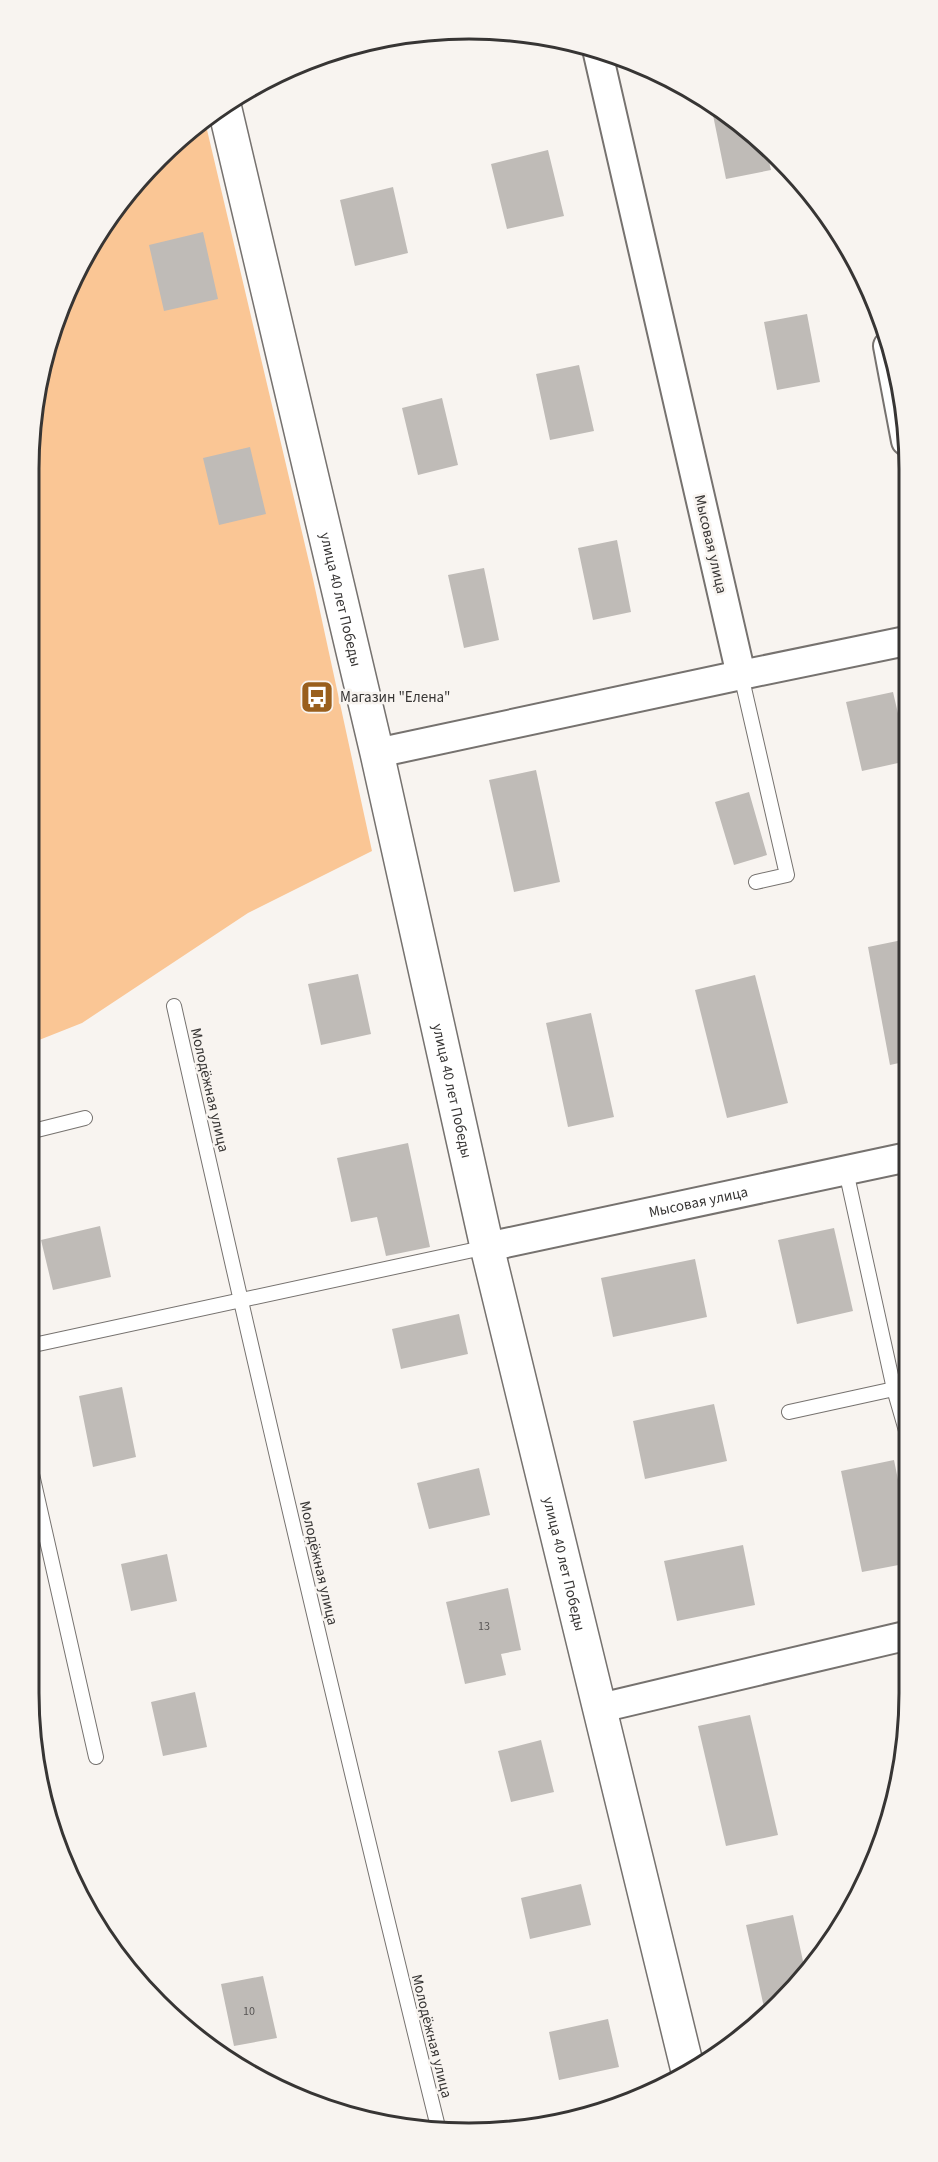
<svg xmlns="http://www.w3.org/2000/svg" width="938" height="2162" font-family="'Source Sans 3',sans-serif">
<rect width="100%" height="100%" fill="#f8f4f0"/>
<path fill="#fac695" d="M204,117l109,462 59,272 -124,62 -166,110 -53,21v-575l23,-142 36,-79 50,-70z"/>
<path fill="#bfbbb7" d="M724,113l43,40 4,17 -45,9 -13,-64z
M548,150l16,66 -57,13 -16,-65z
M393,187l15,66 -53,13 -15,-66z
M203,232l15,67 -54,12 -15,-66z
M807,314l13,68 -43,8 -13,-68z
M579,365l15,66 -44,9 -14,-66z
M442,398l16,67 -40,10 -16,-67z
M250,447l16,67 -47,11 -16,-67z
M617,540l14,72 -38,8 -15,-72z
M484,568l15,72 -35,8 -16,-73z
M893,692l14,60v9l-45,10 -16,-69z
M536,770l24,112 -46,10 -25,-112z
M749,792l18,63 -33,10 -19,-63z
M907,939l1,122 -18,4 -22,-118z
M358,974l13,60 -50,11 -13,-61z
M755,975l33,128 -61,15 -32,-128z
M591,1013l23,104 -46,10 -22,-104z
M408,1143l22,104 -44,9 -9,-39 -26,5 -14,-64z
M100,1226l11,51 -58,13 -12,-50z
M834,1228l19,83 -56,13 -19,-84z
M695,1259l12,58 -94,20 -12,-59z
M459,1314l9,40 -67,15 -9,-40z
M122,1387l14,70 -43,10 -14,-71z
M714,1404l13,57 -82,18 -12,-58z
M894,1460l15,74v29l-47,9 -21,-101z
M479,1468l11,47 -61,14 -12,-46z
M743,1545l12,60 -78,16 -13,-60z
M167,1554l10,47 -46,10 -10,-47z
M508,1588l13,62 -20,4 5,21 -41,9 -19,-82z
M195,1692l12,55 -44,9 -12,-54z
M750,1715l28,120 -52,11 -28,-120z
M541,1740l13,52 -43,10 -13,-51z
M581,1884l10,41 -61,14 -9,-41z
M793,1915l13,60 -6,8 -35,29 -19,-87z
M263,1976l14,62 -43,8 -13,-62z
M608,2019l11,48 -60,13 -10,-48z"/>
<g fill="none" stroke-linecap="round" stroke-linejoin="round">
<g stroke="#76726f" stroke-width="16">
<path id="service" d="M741,675l46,200 -31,7
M174,1006c84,375 172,748 264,1121
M29,1132l56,-14
M846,1171l48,218 15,52
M29,1346l458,-99
M789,1412l105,-23
M29,1461l67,296"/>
</g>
<g stroke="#76726f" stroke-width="32">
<g id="minor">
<path d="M888,346l18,95"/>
<path d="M741,675l165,-34"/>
<path d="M377,753l364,-78 -144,-626"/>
<path id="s1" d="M487,1247l421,-90"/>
<path d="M600,1708l309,-73"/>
</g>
</g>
<g stroke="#76726f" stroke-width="36">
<g id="tertiary">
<path id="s2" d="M224,105l153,648 110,494 202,828"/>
</g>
</g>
<use href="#service" stroke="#fff" stroke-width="14"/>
<use href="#minor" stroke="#fff" stroke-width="28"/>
<use href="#tertiary" stroke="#fff" stroke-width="33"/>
</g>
<defs>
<g id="bus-square" transform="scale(1.725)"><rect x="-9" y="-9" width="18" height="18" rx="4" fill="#995f1d" stroke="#f8f4f0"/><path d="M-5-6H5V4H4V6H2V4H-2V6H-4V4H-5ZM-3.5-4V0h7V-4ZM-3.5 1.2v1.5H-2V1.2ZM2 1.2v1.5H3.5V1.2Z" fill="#fff"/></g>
</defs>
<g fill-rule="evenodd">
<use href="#bus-square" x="317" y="697"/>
</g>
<g text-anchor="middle" stroke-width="5" stroke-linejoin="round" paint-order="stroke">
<g font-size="12" fill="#595655">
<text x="484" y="1630">13</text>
<text x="249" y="2015">10</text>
</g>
<g font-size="15" fill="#373534" stroke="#f8f4f0">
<text transform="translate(711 544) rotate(77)" y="5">Мысовая улица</text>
<text dy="5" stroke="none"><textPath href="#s2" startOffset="508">улица 40 лет Победы</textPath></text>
<text transform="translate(210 1090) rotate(77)" y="5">Молодёжная улица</text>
<text dy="5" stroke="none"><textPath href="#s2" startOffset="1012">улица 40 лет Победы</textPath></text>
<text dy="5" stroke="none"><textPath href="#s1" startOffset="216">Мысовая улица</textPath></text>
<text transform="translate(319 1563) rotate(77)" y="5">Молодёжная улица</text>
<text dy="5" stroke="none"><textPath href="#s2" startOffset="1498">улица 40 лет Победы</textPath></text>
<text transform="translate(432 2036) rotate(76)" y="5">Молодёжная улица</text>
</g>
<g font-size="15" fill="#373534" stroke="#f8f4f0" text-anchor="start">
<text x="340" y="702">Магазин "Елена"</text>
</g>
</g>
<path d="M0 0H938V2162H0ZM469 39H469A430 430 0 0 1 899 469V1693A430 430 0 0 1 469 2123H469A430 430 0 0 1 39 1693V469A430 430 0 0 1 469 39Z" fill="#f8f4f0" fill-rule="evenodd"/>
<path fill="none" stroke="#373534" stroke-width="3" d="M469 39H469A430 430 0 0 1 899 469V1693A430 430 0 0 1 469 2123H469A430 430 0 0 1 39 1693V469A430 430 0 0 1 469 39Z"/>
</svg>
